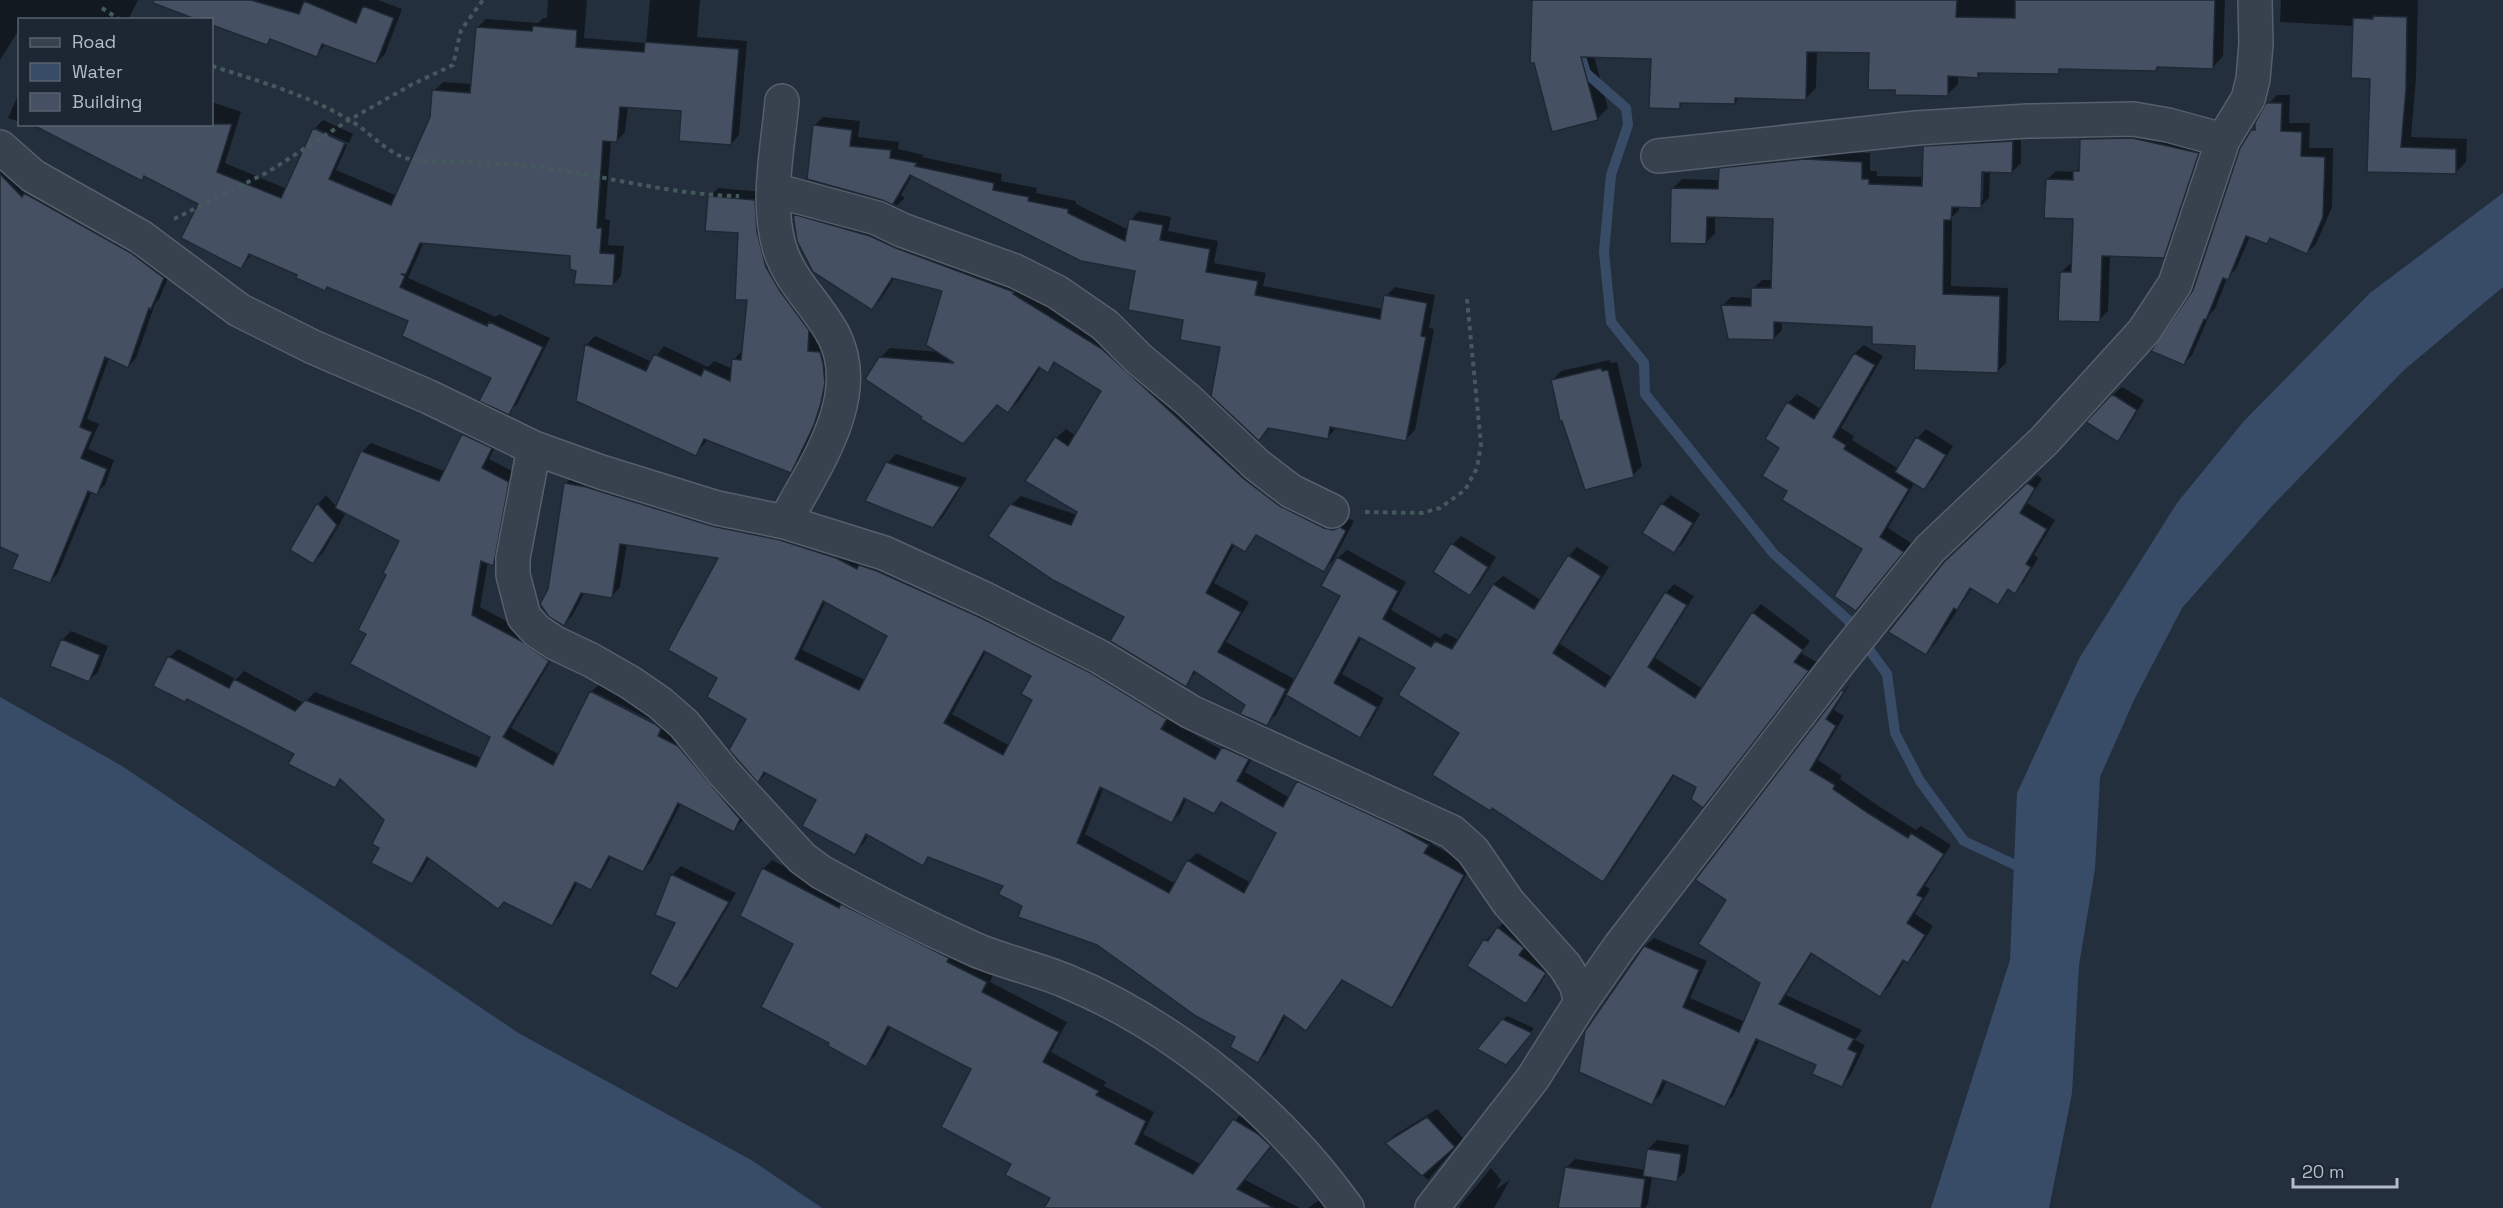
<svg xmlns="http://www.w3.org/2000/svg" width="2503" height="1208" font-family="'Space Grotesk',sans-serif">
<rect width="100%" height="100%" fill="#242f3e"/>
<path fill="#394c67" d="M2503,193v94l-99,83 -133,137 -89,101 -48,92 -34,77 -5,92 -16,96 -7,128 -23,115h-118l79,-248 7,-167 63,-136 97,-154 67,-82 126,-128z
M0,697l122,69 398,268 233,127 69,47h-822z"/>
<path fill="#0007" fill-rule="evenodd" d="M0,0h138l-10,20h-108v8l-20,32z
M160,0h218l24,9 -17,45 -9,9 -50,-19 -10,11 -44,-17 -6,5 -54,-20v-3z
M548,0h39l-3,38 62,5 4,-43h50l-3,37 50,4 -8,94 -8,9 -48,-34 -55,-4 -3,26 -8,9 -6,-1 -6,79 5,1 -2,25 16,1 -3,30 -8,9 -36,-15 -5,-16 -148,-12 -16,36 88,39 3,-3 51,24 -33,66 -9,9 -15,-36 -83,-57 -158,-66 -11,13 -41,-64 -54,-28 -5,5 -88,-46 -27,-10h186v-22l29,10 -16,51 62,26 27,-60 9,-9 30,14 -4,9 -33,-15v3l31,14 -11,25 61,26 34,-79 3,-26 9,-9 29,2 5,-56 9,-9 52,4 5,-5h4z
M1533,0h692l-2,56 -10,11 -53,-1 -4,4 -93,-3 -5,6 -75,-2 -5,5 -20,-1v9l-11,11 -51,-6 -26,-37 -53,-1 -1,37 -11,11 -65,-2 -5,6 -50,-2 -6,6 -27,-49 -58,-2 14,52 -11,11z
M2281,0h137l-2,77 -5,60 56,2 -1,23 -11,11 -87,-3 3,-93 -17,-51 -74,-4z
M20,91v31l-12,-4z
M2277,95h13l-1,28h21l-1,25h24l-1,59 -16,37 -9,9 -35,-15 -5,5 -17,-7 -14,33 -9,9 -12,31 -5,5 -18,41 -8,9 10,-73 59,-161 15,-26z
M823,117l37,4 -2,16 41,5 -1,7 26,6 -2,2 80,17 -1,7 36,7 -1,5 40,8v3l53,26 2,-10 8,-9 32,6 -3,14 50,10 -4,22 52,10 -3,13 120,23 3,-13 9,-9 40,8 -6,33 5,1 -19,101 -9,9 -69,-12 -9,10 -57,-10 -12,12 -37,-93 -37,-28 -48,-48 -224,-96 -12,21 4,3 -8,7 -15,-7 -68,-72z
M2090,131l117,13 -35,103 -9,9 -53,-2 -2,57 -9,9 -38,-48 9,-8h3l1,-46 -27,-38 9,-9 19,1 6,-6v-27z
M2021,133v30l-9,9 -22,-1 -1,27 -9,9 -21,-1v4l-7,7 -1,69 57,2 -2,75 -9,9 -81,-28 -42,-19 -92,-4v9l-9,9 -51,-33 9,-9 21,1 1,-9 9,-9h11l1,-62 -59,-2v18l-9,8 -33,-54 9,-9 38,1 1,-11 8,-9 86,-9 55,2v18h7v5l47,1v-30l9,-9zM1981,164h3l-1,36h-3z
M0,157l172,112 -13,30 -4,5 -19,54 -8,9 -19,-9 -22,61 12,5 -11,25 26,11 -9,25 -9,8 -4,-2 -34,82 -8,9 -30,-28 -20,-9z
M718,188l45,4 54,129 -1,22 12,1 4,10 -10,61 -23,47 -9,9 -82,-32 -12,15 -110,-109 9,-9 57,26 12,-16 44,21 6,-6 19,8v-9l9,-9 6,-52 -8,-67 -31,-35z
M803,206l220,76 88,58 232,181 7,-2 4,2 -21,40 -10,9 -65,-36 -13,16 -10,-6 -21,39 35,19 -23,40 70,38 46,-84 -4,-38 9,-8 59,32 -15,28 49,28 5,-5 14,7 35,-56 9,-8 38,24 28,-44 8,-9 32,20 -49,77 53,34 53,-85 8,-9 20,12 -39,62 48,31 50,-76 8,-9 49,37 -9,12 15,9 -114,144 -4,-19 -23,-13 -64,98 -9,8 -141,-148 -44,-65 -55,-30 -20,37 42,24 -16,29 -8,9 -73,-42 -11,21 -10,9 -19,-20 -50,-33 -12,14 -59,-69 -115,-111 10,-9 56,19 2,-4 -23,-73 10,-9 10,7 27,-45 -46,-29 -10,9 -6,-4 -23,35 -10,9 -11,-7 -73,12 -44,-58 10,-10 50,4 4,-62 -49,-13 -14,22 -9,9 -78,-93z
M1864,345l19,11 -42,72 13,8 -2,4 47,29 18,-31 9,-9 27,17 -20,33 -9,9 -9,-6 -27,46 23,15 -46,57 -1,-52 -75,-57 -8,-43 7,-45 9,-9 24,15 34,-56z
M1610,360l1,3 6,-1 25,104 -9,9 -80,-95 8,-9z
M2122,387l22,13 -18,31 -8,9 -5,-45z
M472,426l27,13 -10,20 27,14 -14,82 -9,9 -5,-2 -8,45 49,26 27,19 -45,76 49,27 32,-64v3l69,35 2,-3 -71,-35 8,-7 64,32 84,93 -6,12 -8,9 -53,-27 -30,59 -8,8 -31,-15 -13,24 -8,9 -13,-6 -18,34 -8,8 -122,-67 -10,17 -8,9 -31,-36 5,-27 -44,-41 -7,7 -39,-33 -126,-96 8,-8 58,30 8,-8 60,32 11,-11 167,66 10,-22 -124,-103 33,-93 -62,-31 6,6 -23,39 -9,8 -21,-12 26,-46 8,-9 11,12 25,-55 9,-9 73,28 20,-36z
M896,454l71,24 -25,40 -9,8 -46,-63z
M574,475l295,82 306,153 -6,10 53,30 10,-11 24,11 -11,22 45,26 8,-16 9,-8 129,62 -4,8 39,22 -71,131 -9,9 -47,-27 -38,50 -20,-13 -20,37 -8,8 -21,-25 -139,-92 -75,-39 -18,-20 -75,-29 -7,8 -54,-30 -6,10 -9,9 -35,-53 -52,-28 -8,9 -11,-63 -29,-41 1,-120 -93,-14 -7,44 -8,9 -27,-4 -13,24 -8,8 -15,-35 16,-105zM826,601l63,35 -24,44 -63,-30zM987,650l46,26 1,24 -24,46 -58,-32zM1104,787l68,35 8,-9 7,-15 27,14 10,-10 54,31 -27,50 -54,-30 -9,8 -12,23 -91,-50z
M2037,475l5,4 -15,24 28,17 -21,35 4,3 -15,25 -8,9 -5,-3 -12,14 -26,-15 -38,57 -9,8 30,-100z
M1671,495l29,19 -17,29 -9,9 -12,-48z
M1461,536l35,21 -18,29 -9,8 -16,-50z
M71,631l37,15 -10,26 -9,8 -27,-40z
M1851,682l-17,28 10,6 -26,44 24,16 -2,3 37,26 39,25 5,-4 30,19 -26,41 5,3 -15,25 18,12 -17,27 -8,8 -3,-1 -16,26 -9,9 -67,-43 -27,43 76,35 -7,10 10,5 -15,31 -8,9 -24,-21 -58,-25 -27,57 -9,9 -57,-25 -7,15 -9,9 -65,-73 59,-85 9,-8 53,23 -17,37 55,24 17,-39 -34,-83 -31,-20z
M772,860l222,113 -4,9 77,40 -16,30 55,30 -2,4 50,26 -11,22 59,31 41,-54 36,26 -34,43 55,28h-254l6,-11 -79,-129 -82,-42 -16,30 -9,9 -71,-122 -32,-74z
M681,866l55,27 -50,85 -9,9v-65l-20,-8 15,-39z
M1507,919l46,44 -18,30 -9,9 -41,-61z
M1507,1016l27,12 -24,31 -7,-39z
M1437,1109l26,29 -35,42 -41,-37 8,-8z
M1657,1140l32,5 -4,27 -9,8 -24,-4 -4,28 -3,4h-85l6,-40 9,-9 71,11 2,-21z
M1491,1168l10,12 -5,9 14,-9 -16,28h-34l-1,-1z
M1328,1194l11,14h-31z"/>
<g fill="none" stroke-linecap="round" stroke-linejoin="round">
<path stroke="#394c67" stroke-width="10" d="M1577,44l9,29 40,35 2,17 -17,50 -7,77 7,70 33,41 1,31 129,160 73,65 40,55 8,59 25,48 44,60 60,28"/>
</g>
<path fill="#455162" stroke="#1f2835" stroke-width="1.5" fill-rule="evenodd" d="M154,0h97l48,14 5,-13 52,22 7,-17 31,12 -18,46 -54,-20 -5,13 -47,-18 -3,6 -55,-20v-5h-14l-45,-17z
M1532,0h425l-1,17 59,1v-18h200l-2,69 -56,-2 -1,4 -97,-2v5l-81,-1v5l-30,-2v20l-53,-1v-5h-27l1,-37 -62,-1 -1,48 -71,-2v6l-55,-1v6l-31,-1 2,-49 -70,-2 17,63 -46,12 -18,-69h-4z
M2373,16l34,1 -1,72 -5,58 55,2v25l-89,-2 3,-93 -19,-1 2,-60 20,1z
M533,26l44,4 -1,17 68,5 1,-10 94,7 -8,96 -52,-4 2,-30 -61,-4 -3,35 -14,-1 -6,87h5l-2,25 15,1 -2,32 -39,-2 2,-13 -6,-2v-13l-150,-13 -14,31h-5l4,2 -5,11 87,39 2,-4 54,25 -34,68 -30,-14 12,-23 -89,-42 6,-15 -81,-34 -2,4 -29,-13 1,-3 -48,-21 -8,15 -60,-31 17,-34 -54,-28 -2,5 -111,-57h201l-15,48 64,26 32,-70 32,15 -16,36 62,26 39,-88 2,-27 38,3 6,-66 56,4z
M2266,103h16l-1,28 21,1 -1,24 24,1 -2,60 -16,37 -37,-16 -3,6 -21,-8 -18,44 -5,-2 -17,42 -2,-1 -20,46 -33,-14 42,-61 47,-142 11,-18h4v-7z
M813,125l39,5 -2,16 41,4 -1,8 27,5 -2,3 79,17 -1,7 36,7 -1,4 40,8v4l57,28 4,-22 34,6 -3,15 50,9 -4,23 52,9 -3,14 125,24 4,-24 43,8 -6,33 5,1 -20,104 -76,-14 -2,12 -60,-11 -9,13 -48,-45 9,-49 -40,-7 3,-20 -55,-10 7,-39 -54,-10 -171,-86 -17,29 4,3 -15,-7 -75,-21z
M2132,138l67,15 -35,105 -62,-2 -2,66 -42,-1 2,-49h11l2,-53 -29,-1 2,-39 27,1v-9h6l1,-32z
M2013,141l-1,32 -30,-1 -1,36 -29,-1 -1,13h-7l-1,74 57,2 -2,77 -84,-3 1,-24 -43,-2v-17l-98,-5v18l-46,-1 -7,-34 30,1v-18h20l2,-69 -66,-2 -1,27 -36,-1 1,-55 47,1 1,-21 86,-9 57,3v17h7v5l53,2 1,-40z
M0,174l22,23 2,-4 107,60 33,25 -13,31 -2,-1 -21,60 -23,-11 -25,70 12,5 -11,26 26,11 -10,26 -9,-4 -38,92 -38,-14 6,-14 -18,-8z
M708,196l47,4 2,32 9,35 14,24 29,39 -1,21 12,1 3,11 2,20 -4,20 -7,22 -23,48 -87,-34 -8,17 -120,-55 9,-57 61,27 8,-17 47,22 3,-7 26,12 2,-22 9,1 6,-60h-12l3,-67 -33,-2z
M793,214l77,22 26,12 118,44 -1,2 89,55 142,130 36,27 44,22 9,2 7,-3 6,4 -22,41 -68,-37 -11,17 -13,-8 -26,49 35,19 -23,40 68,37 -19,37 -27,-12 5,-9 -51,-34 -8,16 -76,-46 14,-24 -71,-37 -65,-44 22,-32 61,21 6,-13 -52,-31 30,-44 13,9 33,-55 -47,-29 -6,11 -9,-6 -31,46 -11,-8 -34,39 -43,-25 2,-2 -57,-38 14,-22 75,6 -28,-18 16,-54 -50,-13 -20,32 -59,-38 -16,-31z
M1854,353l21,12 -42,72 13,8 -2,4 65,40 -29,48 24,15 -48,59 -22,-15 28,-47 -80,-49 5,-9 -25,-15 17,-28 -14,-9 22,-37 27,17z
M1601,368l1,3 6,-1 26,107 -49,13 -23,-69h-2l-9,-41z
M2112,394l25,16 -19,32 -32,-20z
M462,434l30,14 -10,20 27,14 -15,81 -1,3 -12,-5 -9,54 49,26 28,20 -46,76 50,28 37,-74 65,33 6,5 -3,7 20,10 62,73 -6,13 -56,-29 -35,69 -34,-16 -18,34 -16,-8 -23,44 -48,-24 -6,7 -71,-52 -15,27 -41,-21 8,-15 -7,-4 12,-24 -44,-41 -5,9 -47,-24 6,-10 -107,-55 -2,3 -32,-16 15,-30 61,32 5,-9 61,32 10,-11 171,67 14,-30 -140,-73 16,-30 -8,-4 28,-55 -3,-2 16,-32 -64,-33 26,-57 78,30z
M1916,437l30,18 -22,35 -29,-18z
M886,462l74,25 -27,41 -68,-27z
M564,483l22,4 126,39 68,14 56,18 21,11 2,-4 18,6 100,45 114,57 76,46 -6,10 54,30 7,-12 27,12 -12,22 46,26 14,-26 100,46 32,18 -5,8 40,22 -72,133 -50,-28 -36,51 -22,-16 -26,48 -28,-16 5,-10 -39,-21 -99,-71 -79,-28 4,-11 -24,-12 5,-8 -75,-29 -5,9 -57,-32 -11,21 -53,-29 14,-26 -52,-28 -6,11 -29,-33 17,-31 -39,-22 10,-19 -49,-28 50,-92 -98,-14 -8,54 -31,-5 -17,33 -15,-9 -9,-13 8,-15zM823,601l64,35 -28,54 -64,-31zM984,651l47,25 -10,18 11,6 -29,55 -59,-32zM1100,787l72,36 12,-25 30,16 7,-12 55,31 -32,60 -57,-33 -18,33 -92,-50z
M2027,483l8,5 -15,25 27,16 -21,35 5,3 -16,27 -7,-5 -10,16 -28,-17 -13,22 -3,-2 -28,47 -38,-23 56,-70z
M317,503l20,22 -24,39 -23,-14z
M1661,503l32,20 -19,30 -32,-20z
M1451,543l37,24 -18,29 -37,-24z
M1568,555l33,21 -48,77 52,34 60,-95 22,13 -39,62 47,31 57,-86 51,38 -9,12 15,9 -106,137 -12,-9 5,-12 -23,-12 -70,107 -111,-74 -2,3 -58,-36 27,-42 -61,-38 17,-27 -56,-31 -25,46 43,24 -17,31 -74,-43 54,-99 -19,-10 16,-29 61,34 -15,28 48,28 4,-6 17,8 41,-65 41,25z
M61,639l39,16 -11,27 -39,-16z
M1841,690l3,2 -18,27 10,7 -26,44 25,15 -2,4 35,24 40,25 3,-5 33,21 -27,41 6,3 -16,25 18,12 -17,28 -5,-3 -23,37 -69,-44 -32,51 75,35 -6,10 9,4 -15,34 -30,-13 4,-9 -60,-26 -31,68 -62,-27 -11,25 -73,-33 6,-41 59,-85 55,24 -16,37 56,25 21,-49 -62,-39 28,-44 -31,-20z
M762,868l77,40 2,-4 108,54 -2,4 40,20 -5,10 77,40 -16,30 56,29 -3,4 50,26 -11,23 58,30 40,-55 25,15 13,12 -34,43 37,19h-230l6,-10 -45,-23 6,-11 -70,-37 30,-58 -83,-43 -22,41 -38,-21 1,-3 -68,-36 32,-63 -53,-28z
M671,874l58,28 -52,87 -27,-15 25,-51 -20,-8z
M1497,927l27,21 -5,7 27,18 -20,31 -59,-38 16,-26 5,1z
M1502,1019l30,14 -26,32 -29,-16z
M1427,1117l28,30 -33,29 -37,-33z
M1647,1149l34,5 -4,28 -34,-6z
M1565,1167l80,12 -4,29h-83z"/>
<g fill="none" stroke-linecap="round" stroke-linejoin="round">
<g stroke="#565f6c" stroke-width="36">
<path id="minor" d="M782,101c-4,47 -16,99 -3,145 9,34 39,59 55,90 31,62 -21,132 -49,186
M0,147l33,29 108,61 98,73 74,37 116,50 105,51 67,24 116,36 68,14 99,31 101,46 115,58 91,55 261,120 21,19 35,51 57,64 11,18 5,18
M1658,156l258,-28 112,-7 105,-2 35,6 55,15
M774,190l103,28 25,12 113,41 42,21 48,33 33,33 50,42 69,65 34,26 41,20
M534,448l-21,110v17l11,42 13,14 18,12 36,17 40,23 29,20 24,21 40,49 78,85 19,14c50,28 102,54 155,78 29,12 61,19 90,31 109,45 213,132 281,227
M1432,1208l101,-130 48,-76 39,-56 220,-285 90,-112 115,-109 99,-109 31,-47 48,-144 25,-41 5,-20 3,-35 -1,-44"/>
</g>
<path stroke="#44595c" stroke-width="4" stroke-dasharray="4.5 4.5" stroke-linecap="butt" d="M102,8l18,12
M212,66c46,15 93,28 136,53 18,10 33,28 52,37 13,7 68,6 86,7 85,1 168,32 253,33
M174,219l94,-47 81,-52 62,-35 42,-20 8,-35 22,-30
M1365,512l57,1 18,-5 25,-18 12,-22 4,-23 -14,-146"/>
<use href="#minor" stroke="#38414e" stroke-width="33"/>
</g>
<rect x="18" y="18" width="195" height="108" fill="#1d2633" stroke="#59626f" stroke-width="1.5"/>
<rect x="30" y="38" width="30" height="9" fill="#38414e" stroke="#59626f" stroke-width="1.5"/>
<text x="72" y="48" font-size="18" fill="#b4bcc9">Road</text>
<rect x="30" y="63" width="30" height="18" fill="#394c67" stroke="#59626f" stroke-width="1.5"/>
<text x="72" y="78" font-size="18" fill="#b4bcc9">Water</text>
<rect x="30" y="93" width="30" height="18" fill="#455162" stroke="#59626f" stroke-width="1.5"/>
<text x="72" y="108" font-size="18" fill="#b4bcc9">Building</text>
<path d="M2293 1178v9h104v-9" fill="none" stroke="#b4bcc9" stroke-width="3"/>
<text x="2302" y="1178" font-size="18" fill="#b4bcc9" stroke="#1d2633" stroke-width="4.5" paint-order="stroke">20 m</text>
</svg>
